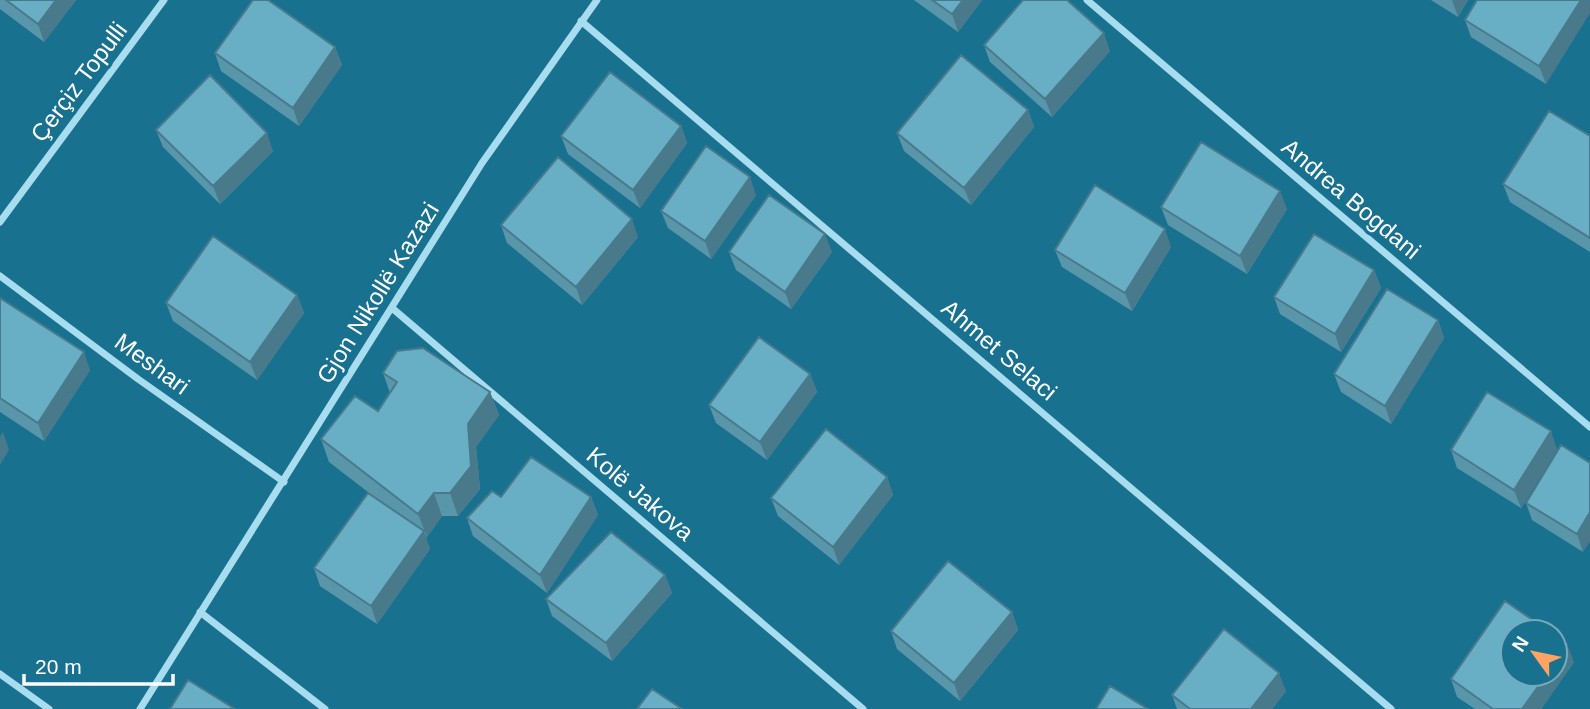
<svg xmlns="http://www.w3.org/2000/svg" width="1590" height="709" font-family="Helvetica,sans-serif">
<rect width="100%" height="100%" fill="#197190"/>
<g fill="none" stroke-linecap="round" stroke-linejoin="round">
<path stroke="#a7ddef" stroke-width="7" d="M1087,0l503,427
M581,21l810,688
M0,222l164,-222
M0,276l138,103 146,103
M392,308l471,401
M200,612l125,97
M0,674l49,35
M140,709l342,-546 115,-163"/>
</g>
<path fill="#5996aa" d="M0,0h76l-32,42 -44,-33z
M914,0h68l-24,32z
M1431,0h37l-10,17z
M1590,0l-44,84 -75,-47 -6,-17z
M984,45l126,6 -58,66 -62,-55z
M335,47l7,18 -43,61 -78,-55 -6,-18z
M1028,110l6,17 -63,78 -67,-54 -7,-18z
M681,126l6,17 -47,65 -72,-54 -7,-18z
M156,130l117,21 -53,53 -57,-57z
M1590,136v116l-80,-50 -7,-18z
M756,195l-45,64 -43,-31 -7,-17z
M1161,207l126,2 -40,65 -79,-49z
M501,225l137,12 -56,68 -75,-62z
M1171,247l-39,64 -70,-44 -7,-17z
M729,252h103l-41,57 -55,-39z
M1374,270l7,18 -40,64 -61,-38 -6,-17z
M297,295l7,18 -47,67 -84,-59 -7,-18z
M0,298l90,72 -46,71 -44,-29z
M1438,320l6,18 -53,86 -50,-32 -7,-18z
M383,373l107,19 9,23 -23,32 4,42 -22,27h-16l-15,21 -2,-1 5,13 -53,75 -57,-38 -6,-18 63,-69 -48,-37 -8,-23 57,-28 12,-18z
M810,374l7,18 -50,68 -51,-37 -7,-18z
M1561,445l22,107 -51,-32 -6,-17z
M1557,449l-36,59 -64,-40 -6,-18z
M887,477l6,18 -54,70 -61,-49 -7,-18z
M501,497h90l7,18 -51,78 -74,-57 -6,-18z
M665,575l7,18 -60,68 -60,-45 -6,-17z
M1012,612l6,18 -58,71 -63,-52 -6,-18z
M1574,662l-33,47h-66l-18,-12 -6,-18z
M1286,691l-14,18h-95l-5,-14z"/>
<path fill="#497a8b" d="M56,0h20l-32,42 -6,-18z
M963,0h19l-24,32 -6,-18z
M1452,0h16l-10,17z
M1581,0h9v13l-44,71 -7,-18z
M1104,33l6,18 -58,66 -7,-18z
M335,47l7,18 -43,61 -6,-18z
M1028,110l6,17 -63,78 -7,-17z
M681,126l6,17 -47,65 -7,-18z
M267,133l6,18 -53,53 -7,-18z
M750,177l6,18 -45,64 -6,-18z
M1280,191l7,18 -40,65 -7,-18z
M632,219l6,18 -56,68 -6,-18z
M1165,229l6,18 -39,64 -7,-18z
M825,234l7,18 -41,57 -6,-17z
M1374,270l7,18 -40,64 -6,-18z
M297,295l7,18 -47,67 -7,-18z
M1438,320l6,18 -53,86 -6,-18z
M84,352l6,18 -46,71 -6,-18z
M810,374l7,18 -50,68 -7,-18z
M490,392l9,23 -23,32 4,42 -22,27 -8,-23 18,-69z
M1551,431l6,18 -36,59 -7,-18z
M3,432l6,18 -9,15v-28z
M887,477l6,18 -54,70 -6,-18z
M434,493l8,23 -15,21 -9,-23z
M591,497l7,18 -51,78 -7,-18z
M1590,512v29l-7,11 -6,-18z
M424,531l6,18 -53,75 -6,-18z
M665,575l7,18 -60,68 -6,-18z
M1012,612l6,18 -58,71 -6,-18z
M1567,644l7,18 -33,47h-19l25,-35h8v-12z
M1279,673l7,18 -14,18h-21z"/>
<path fill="#68afc6" stroke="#497a8b" stroke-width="2" d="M6,0h50l-18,24z
M253,0h15l67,47 -42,61 -78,-55z
M932,0h31l-11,14z
M1023,0h44l37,33 -59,66 -61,-54z
M1477,0h104l-42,66 -74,-46z
M961,55l67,55 -64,78 -67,-55z
M610,72l71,54 -48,64 -72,-54z
M210,75l57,58 -54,53 -57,-56z
M1549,111l41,25v102l-87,-54z
M1201,142l79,49 -40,65 -79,-49z
M706,146l44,31 -45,64 -44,-30z
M558,157l74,62 -56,68 -75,-62z
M1095,185l70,44 -40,64 -70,-43z
M769,195l56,39 -40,58 -56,-40z
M1314,234l60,36 -39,64 -61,-37z
M213,236l84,59 -47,67 -84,-59z
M1387,289l51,31 -53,86 -51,-32z
M0,298l84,54 -46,71 -38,-25z
M759,337l51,37 -50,68 -51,-37z
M423,348l67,44 -22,32 3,42 -21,27h-16l-16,21 -97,-75 34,-43 23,15 19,-29 -14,-9 14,-22z
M1487,392l64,39 -37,59 -63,-40z
M826,429l61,48 -54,70 -62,-49z
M1561,445l29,18v49l-13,22 -51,-31z
M531,457l60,40 -51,78 -73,-57 25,-27 9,6z
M368,493l56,38 -53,75 -57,-38z
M611,532l54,43 -59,68 -60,-44z
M948,561l64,51 -58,71 -63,-52z
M1505,601l45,31h-37v42h34l-25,35h-29l-42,-30z
M1224,629l55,44 -28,36h-61l-18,-14z
M1555,636l12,8 -12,18z
M188,680l47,29h-65z
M1110,686l38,23h-52z
M652,689l30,20h-45z"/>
<g text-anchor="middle" stroke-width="7" stroke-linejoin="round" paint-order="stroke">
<g font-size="24" fill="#fff" stroke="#197190">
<text transform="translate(79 82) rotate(-53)" y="8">Çerçiz Topulli</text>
<text transform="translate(1351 199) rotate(40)" y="8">Andrea Bogdani</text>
<text transform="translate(378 293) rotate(-58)" y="8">Gjon Nikollë Kazazi</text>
<text transform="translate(999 350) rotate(40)" y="8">Ahmet Selaci</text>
<text transform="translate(152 364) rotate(36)" y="8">Meshari</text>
<text transform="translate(640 494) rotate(40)" y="8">Kolë Jakova</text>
</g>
</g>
<g transform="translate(1534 653) rotate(303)"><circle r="33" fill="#197190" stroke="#75aabc" stroke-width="2"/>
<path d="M0-5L12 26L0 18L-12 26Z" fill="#ffa365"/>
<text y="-10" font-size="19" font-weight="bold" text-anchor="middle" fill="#ffffff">N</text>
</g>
<path d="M24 674v10h149v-10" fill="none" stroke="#ffffff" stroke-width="3.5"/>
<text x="35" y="674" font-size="21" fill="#ffffff" stroke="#197190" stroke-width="5" paint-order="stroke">20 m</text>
</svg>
